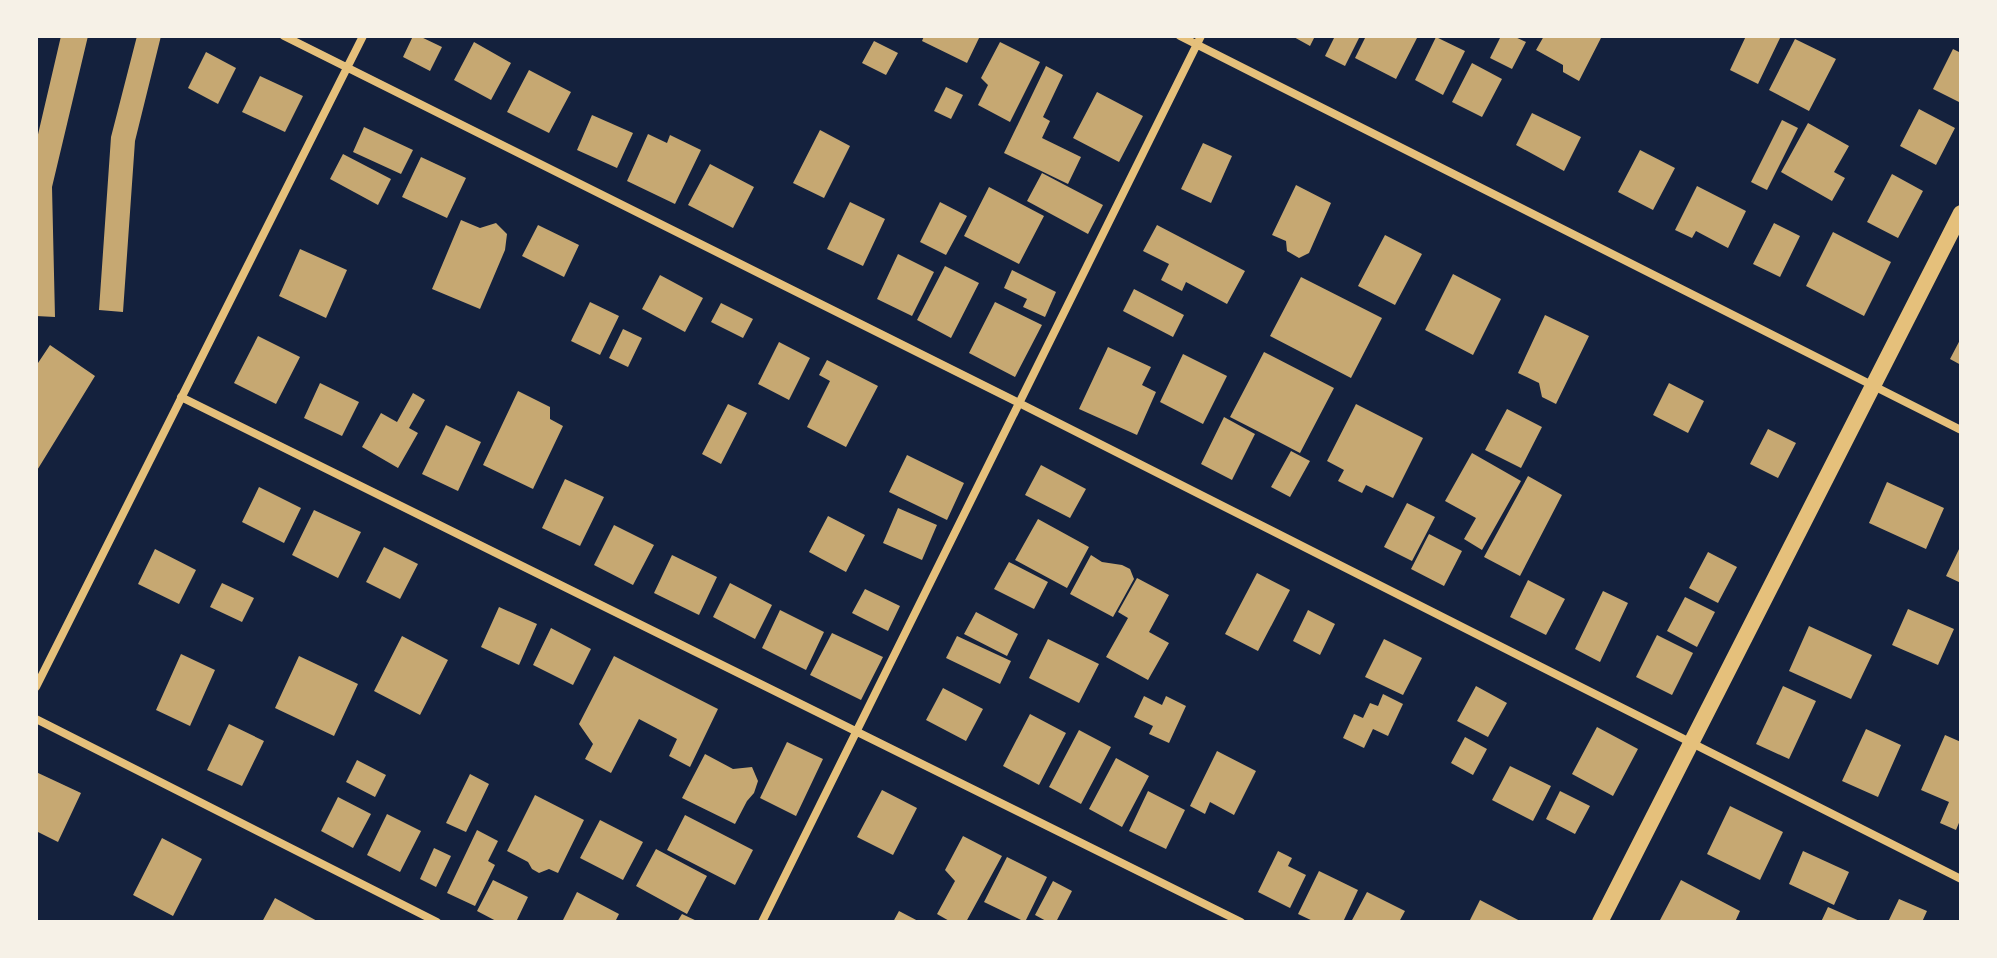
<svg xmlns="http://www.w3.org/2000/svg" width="1997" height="958" font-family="'IBM Plex Sans',sans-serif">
<rect width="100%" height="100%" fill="#14213d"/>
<path fill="#c6a872" d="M61,36h27l-36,151 3,130 -19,-1v-173z
M137,36h24l-26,105 -12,171 -24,-2 12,-173z
M413,36h6l23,11 -12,24 -27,-14z
M924,36h56l-13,27 -45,-22z
M1292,36h23l-5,10z
M1335,36h25l-15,30 -20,-10z
M1366,36h52l-22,43 -41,-21z
M1501,36h12l13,6 -14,27 -22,-11z
M1544,36h58l-23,45 -16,-9v-7l-27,-15z
M1746,36h35l-23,48 -28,-14z
M1436,37l29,14 -22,44 -28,-15z
M1795,39l41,20 -27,52 -40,-21z
M874,41l24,12 -12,22 -24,-12z
M474,42l37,21 -20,37 -37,-20z
M1000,42l40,20 -30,60 -32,-17 10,-20 -7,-7z
M1953,49l8,4v50l-28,-14z
M206,52l30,16 -18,36 -30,-16z
M1472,63l30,16 -20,38 -30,-15z
M1046,66l17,9 -20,42 7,4 -8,17 39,19 -13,27 -64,-31z
M529,70l42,22 -22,41 -42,-21z
M260,76l43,20 -18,36 -43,-20z
M946,87l17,8 -12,24 -17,-8z
M1097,92l46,24 -24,46 -46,-24z
M1919,109l36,19 -19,37 -36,-19z
M1532,113l49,24 -17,34 -48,-26z
M592,115l41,18 -16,35 -40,-18z
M1782,120l16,8 -31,62 -16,-8z
M1808,123l41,23 -15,26 11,6 -13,23 -51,-29z
M364,127l49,23 -12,24 -48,-22z
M820,130l30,16 -26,52 -31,-15z
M648,134l19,9 3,-8 31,15 -26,54 -48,-23z
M1203,143l29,13 -21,47 -30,-14z
M1640,150l35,18 -22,42 -35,-18z
M343,154l48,25 -13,26 -48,-26z
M421,157l45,21 -19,40 -45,-21z
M710,164l44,23 -21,41 -45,-23z
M1042,173l61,32 -15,29 -61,-33z
M1892,174l31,17 -25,47 -31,-16z
M1296,185l35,18 -22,50 -10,5 -12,-7 -1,-10 -14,-6z
M1697,186l49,25 -18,37 -32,-17 -4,7 -17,-8z
M989,187l55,29 -25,48 -55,-28z
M850,202l35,17 -22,47 -36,-17z
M940,202l27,14 -21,39 -26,-13z
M461,220l19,8 16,-5 11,11 -2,16 -25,59 -48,-20z
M1774,223l26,13 -20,41 -27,-13z
M538,225l41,20 -15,32 -42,-21z
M1157,225l88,46 -18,33 -41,-22 -4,9 -21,-11 8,-16 -26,-13z
M1833,232l58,30 -27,54 -58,-30z
M1385,235l37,19 -27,51 -37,-19z
M300,249l47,21 -21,48 -47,-22z
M898,254l36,18 -22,44 -35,-17z
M945,266l34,17 -28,55 -34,-18z
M1012,270l44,22 -11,25 -22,-10 4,-8 -23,-11z
M1453,274l48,25 -28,56 -48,-25z
M660,275l43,23 -18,34 -43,-23z
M1301,277l81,41 -31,60 -81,-42z
M1134,289l50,26 -11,22 -50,-26z
M590,302l29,14 -19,39 -29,-14z
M995,302l47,23 -27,52 -46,-24z
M721,303l32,16 -10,19 -32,-16z
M1545,315l44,21 -33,68 -14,-7 -3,-14 -21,-10z
M623,329l19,9 -14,29 -19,-9z
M258,336l42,21 -24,47 -42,-21z
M1961,338v27l-11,-6z
M779,342l31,16 -21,42 -31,-16z
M50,345l45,31 -59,96v-106z
M1108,347l43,20 -9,18 14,7 -19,43 -58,-26z
M1264,352l70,36 -34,65 -70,-36z
M1183,354l44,22 -24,48 -43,-22z
M827,360l51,26 -32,61 -39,-20 23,-46 -11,-6z
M320,383l39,19 -17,34 -38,-18z
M1669,383l35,18 -16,32 -35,-18z
M518,391l32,16v12l13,7 -30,63 -50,-24z
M413,393l12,7 -16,28 9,5 -20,35 -36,-21 19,-34 16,9z
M728,404l19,9 -26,51 -19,-10z
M1356,404l67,34 -30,60 -27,-13 -4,8 -24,-12 6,-11 -17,-9z
M1507,409l35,18 -21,41 -36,-18z
M1224,417l31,17 -23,46 -31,-16z
M446,425l35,17 -23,49 -36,-17z
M1768,429l28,14 -18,35 -28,-14z
M1291,451l19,10 -20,36 -19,-10z
M1472,453l49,28 -39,69 -18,-11 12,-21 -31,-17z
M907,455l57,28 -17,37 -58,-28z
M1041,465l45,24 -16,29 -45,-23z
M1528,476l34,19 -42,81 -36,-19z
M565,479l39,18 -24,49 -38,-18z
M1887,482l57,26 -18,41 -57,-26z
M259,487l42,21 -17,35 -42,-21z
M1407,503l28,14 -23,44 -28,-14z
M898,508l39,17 -15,35 -39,-17z
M314,510l47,22 -23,46 -46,-23z
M828,516l37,19 -19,37 -37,-20z
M1038,519l51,28 -22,41 -52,-28z
M614,525l40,20 -21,40 -39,-20z
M1429,534l33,17 -18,35 -33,-17z
M1961,545v38l-15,-7z
M384,547l34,17 -18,35 -34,-17z
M155,549l41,21 -17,34 -41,-20z
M1708,552l29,15 -19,36 -29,-15z
M672,555l45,22 -18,38 -45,-22z
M1091,555l11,7 20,3 8,4 4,10 -21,38 -43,-23z
M1009,562l39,20 -14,27 -40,-20z
M1257,573l33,17 -32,61 -33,-17z
M1137,578l32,17 -20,37 20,11 -21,37 -42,-23 22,-39 -10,-6z
M1528,580l37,19 -19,36 -36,-18z
M222,583l32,15 -12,24 -32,-15z
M730,583l42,22 -17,34 -42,-22z
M865,589l35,17 -12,25 -36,-18z
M1603,591l25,12 -28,59 -25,-13z
M1685,597l30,15 -18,35 -30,-16z
M499,607l38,17 -18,41 -38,-18z
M1908,609l46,20 -16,36 -46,-20z
M780,610l44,22 -18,38 -44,-22z
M1308,610l27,14 -15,31 -27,-14z
M976,612l42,22 -11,22 -43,-22z
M1809,626l63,29 -21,44 -62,-28z
M551,628l40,21 -18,36 -40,-20z
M832,633l51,24 -22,43 -51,-25z
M1657,635l36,18 -21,42 -36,-18z
M402,636l46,24 -28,55 -46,-24z
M957,636l54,25 -11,23 -54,-26z
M1048,639l51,25 -20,39 -50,-25z
M1384,639l38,19 -19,37 -38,-18z
M181,654l34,16 -25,56 -34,-16z
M299,656l59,28 -24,52 -59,-28z
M614,656l104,53 -28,58 -21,-11 8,-17 -38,-20 -28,54 -26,-14 8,-15 -14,-20z
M1476,686l31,17 -19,34 -31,-16z
M1783,686l33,15 -27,58 -33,-15z
M943,688l40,21 -17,32 -40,-21z
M1383,694l20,10 -15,32 -15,-7 -9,19 -21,-10 11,-24 9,4 7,-15 8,3z
M1144,696l18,9 4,-9 20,10 -17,37 -20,-9 4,-8 -19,-9z
M1030,714l36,19 -27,52 -36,-19z
M229,724l35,17 -22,45 -35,-16z
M1597,727l41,22 -25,47 -41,-22z
M1866,729l35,16 -23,52 -36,-16z
M1079,730l32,17 -30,57 -32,-17z
M1945,735l16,7v76l-5,12 -16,-7 9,-21 -28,-12z
M1465,737l22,12 -14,26 -22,-12z
M787,742l36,17 -27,57 -36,-18z
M1217,751l39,20 -22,44 -24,-13 -5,12 -15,-8z
M705,754l28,15 19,-2 6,14 -4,12 -7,8 -12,23 -53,-26z
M1116,758l33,18 -27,51 -33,-18z
M357,760l29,15 -11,22 -29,-15z
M1510,766l41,20 -18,35 -41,-21z
M36,772l45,21 -23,49 -22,-11z
M470,774l19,10 -23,48 -20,-9z
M882,790l35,18 -24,47 -36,-18z
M1148,791l37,19 -19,39 -37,-18z
M1560,791l30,15 -15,28 -29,-15z
M535,795l49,25 -26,53 -9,-4 -10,4 -7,-4 -4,-7 -21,-11z
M338,797l33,17 -18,34 -32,-17z
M1730,806l53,26 -23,48 -53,-26z
M387,814l34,17 -21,41 -33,-17z
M685,815l68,35 -18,35 -68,-35z
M600,820l43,22 -20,38 -43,-22z
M477,830l21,11 -10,20 7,4 -20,41 -28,-13z
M963,836l39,20 -36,66h-15l-14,-8 18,-33 -10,-11z
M162,838l40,21 -29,57 -40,-21z
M434,848l17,8 -15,31 -16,-8z
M656,849l51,27 -20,38 -51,-28z
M1278,851l14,7 -4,8 18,9 -16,33 -32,-16z
M1803,851l46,21 -15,33 -45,-21z
M1007,857l40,20 -22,45 -41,-20z
M1319,871l39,19 -15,32h-28l-17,-8z
M493,880l35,17 -12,25h-18l-21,-11z
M1681,880l59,31 -5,11h-76z
M1053,881l19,10 -16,31h-8l-13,-7z
M577,892l42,22 -4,8h-53z
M1367,892l38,19 -6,11h-48z
M275,898l44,24h-57z
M1899,899l28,12 -5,11h-34z
M1480,900l42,22h-53z
M1828,907l34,15h-41z
M899,911l21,11h-27z
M682,914l17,8h-22z"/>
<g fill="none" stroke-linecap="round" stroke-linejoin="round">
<path stroke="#e5c07b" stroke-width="8" d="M284,36l735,367 942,476
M1180,36l781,394
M181,397l1060,525
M36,687l327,-651
M36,719l401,203
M762,922l439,-886"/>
<path stroke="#e5c07b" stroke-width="16" d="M1600,922l361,-709"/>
</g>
<rect width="1997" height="958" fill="none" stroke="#f6f1e7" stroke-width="76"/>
</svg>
